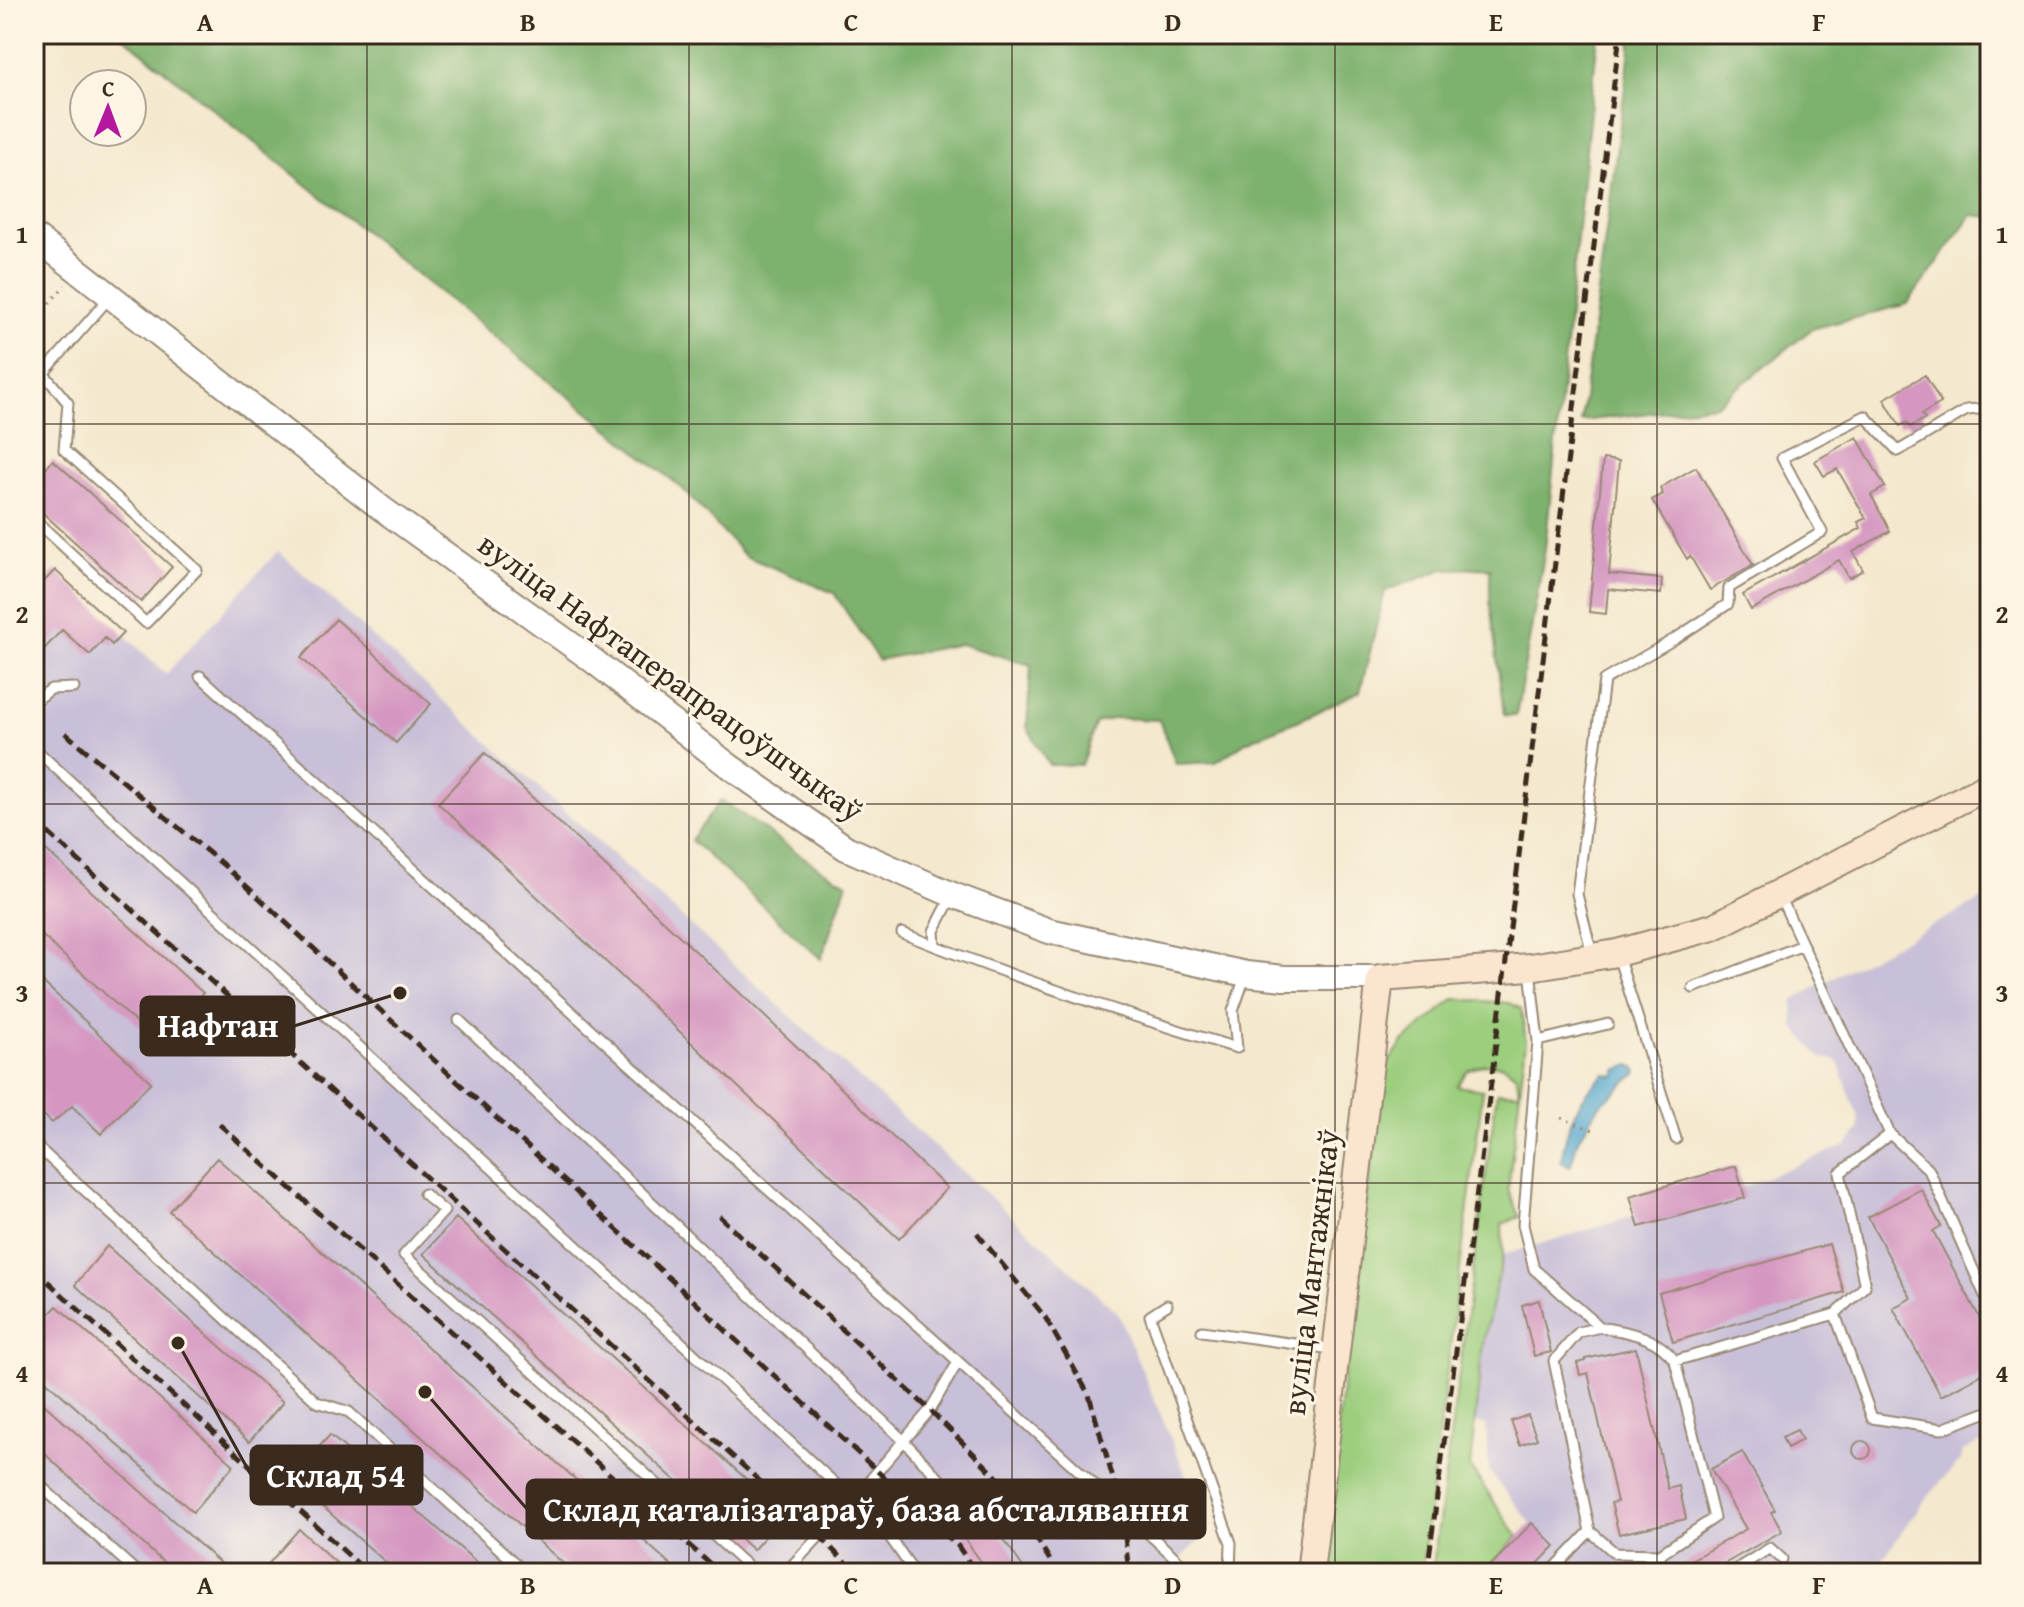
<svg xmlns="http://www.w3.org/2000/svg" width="2024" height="1607" font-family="'Gentium Book Plus',serif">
<rect width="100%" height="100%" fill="#fcf5e5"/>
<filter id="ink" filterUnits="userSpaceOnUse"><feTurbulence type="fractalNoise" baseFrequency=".0125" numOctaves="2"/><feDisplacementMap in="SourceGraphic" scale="16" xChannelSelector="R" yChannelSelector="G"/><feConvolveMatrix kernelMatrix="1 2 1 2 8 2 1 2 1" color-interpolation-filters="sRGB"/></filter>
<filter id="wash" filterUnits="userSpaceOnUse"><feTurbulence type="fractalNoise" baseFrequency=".006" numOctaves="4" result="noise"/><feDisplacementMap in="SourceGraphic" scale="32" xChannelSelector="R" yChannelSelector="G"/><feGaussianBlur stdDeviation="1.8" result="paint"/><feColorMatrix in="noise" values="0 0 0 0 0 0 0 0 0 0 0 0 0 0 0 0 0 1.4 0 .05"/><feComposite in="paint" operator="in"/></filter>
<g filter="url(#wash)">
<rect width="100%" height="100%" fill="#f4e8ce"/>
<path fill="#c8bfd8" d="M278,551l840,762 88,210v10l-32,32v8h-1140v-981l21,-22 111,104z
M1990,895v542l-5,4 -23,10 -1,9 -35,38 -53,75h-390l48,-50 -42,-52 -3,-47h-12l9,-80 20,-89 132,-39 -5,-20 106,-30 7,21 103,-42 13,-15 -1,-14 -21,-56 -16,-2 -27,-31 -1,-26 28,-17z"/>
<path fill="#9cce7e" stroke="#6c7c4e" stroke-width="2" d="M1454,999l56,4 11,6 5,33 -18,147 11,28 -17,7 1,31 -20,89 -13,123 48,70 -35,36h-51l65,-481 23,1 -4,-18 -12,-9 -20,-2 -17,7 -10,15 26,4 -62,483h-100l32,-281 33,-226 17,-24z"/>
<path fill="#7db16d" stroke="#5c6e46" stroke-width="2" d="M120,34h1478l-53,515 -29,167 -12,-1 -14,-112v-35l-46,1 -59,22 -25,101 -47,22 -67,28 -30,20 -40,2 -17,-44 -43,-2 -20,5 -15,42h-32l-22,-38 4,-62 -71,-21 -82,16 -44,-67 -89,-37 -62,-67z
M1632,34h358v183l-18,-2 -65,89 -95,25 -96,76 -135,16z
M721,800l100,69 26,14 -26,76 -130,-119z"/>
<path fill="#53a7cf" stroke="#476876" stroke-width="2" d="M1630,1065l6,3 1,5 -38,33 -22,36 -6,24 -10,-4c5,-35 16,-65 44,-88l10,2 2,-6z"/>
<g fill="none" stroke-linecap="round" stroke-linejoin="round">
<path stroke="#53a7cf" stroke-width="5" d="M34,285l3,2"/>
</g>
<g id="blocks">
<path fill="#d597c1" d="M1925,375l16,28 -19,11 3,5 -15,8 -3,-5 -7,4 -16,-27z
M1857,437l28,50 -14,8 19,36 -37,21 10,18 -14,8 -10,-18 -88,50 -8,-15 118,-67 -3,-6 8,-4 -29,-49 -13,7 -9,-15z
M1603,459l16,2 -10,113 53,5 -1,15 -53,-5 -2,25 -17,-2z
M53,460l119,107 -31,35 -107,-97v-23z
M1696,467l57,98 -43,25 -20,-34 -3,3 -35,-59 11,-6 -3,-6z
M55,570l68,63 -11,12 -7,-7 -15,17 -28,-25 -28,30v-68z
M336,619l95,85 -35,39 -95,-85z
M485,753l462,435 -48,51 -461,-436z
M34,839l169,154 -45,50 -124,-115z
M34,974l117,108 -50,52 -29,-28 -20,17 -18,-17z
M217,1158l463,415h-106l-405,-362z
M1736,1166l9,32 -106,29 -9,-31z
M1921,1189l20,37 -8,5 57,106v39l-2,-5 -47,25 -48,-88 18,-10 -43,-81z
M456,1218l329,296 -32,36 -330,-296z
M1829,1244l15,48 -171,50 -14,-49z
M107,1246l176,156 -34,40 -174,-157z
M1539,1300l12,52 -17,4 -12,-51z
M57,1306l177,159 -41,47 -159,-142v-40z
M1636,1348l32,141 11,-3 7,33 -67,15 -8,-31 6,-1 -29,-129 -8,2 -3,-12 8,-2v-2z
M34,1395l197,178h-56l-141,-129z
M1528,1415l9,24 -17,6 -9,-24z
M1797,1430l5,10 -15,8 -5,-11z
M330,1435l159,138h-91l-108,-95z
M1853 1450a9 9 0 1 1 18 0a9 9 0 1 1-18 0Z
M1742,1452l33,58 -4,2 11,19 -74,42h-40l78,-44 -35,-60z
M989,1518l38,55h-38l-26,-37z
M1532,1523l23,23 -26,27h-46z
M299,1529l48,44h-81l-3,-3z"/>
</g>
</g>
<g filter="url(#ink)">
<use href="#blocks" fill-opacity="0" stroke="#988976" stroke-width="2"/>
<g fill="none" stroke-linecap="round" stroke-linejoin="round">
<g stroke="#988976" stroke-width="13">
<path id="service" d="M34,384l76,-87
M34,519l112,104 51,-53 -133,-120 4,-47 -24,-29
M200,676l992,897
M34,702l17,-13 23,-1
M34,748l819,752 36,36 26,37
M1780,896l110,238 39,36 61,137
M902,933c110,44 221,81 335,115l-4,-37 12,-34
M935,946l-1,-15 17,-33
M1592,954l-15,-60 27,-214 74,-43 50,-33 1,-16 93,-56 -40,-74 83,-42 33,35 69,-41 23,-2
M1618,956l58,183
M1530,970l8,71 -15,184 11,44 66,58
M1693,988l110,-43
M459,1020l445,421 40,43
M1538,1041l70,-17
M34,1144l283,258 32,10 177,161
M424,1194l20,17 -40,44 351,318
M1167,1305l-17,11 81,227 -1,30
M1835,1314l37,104 70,11 48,-18
M1600,1327c30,6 56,8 75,34l39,157 -54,36 -45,-1 -25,-22 -36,-170 25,-29z
M1202,1331l130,18
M1675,1361l160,-47 30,-28 -25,-113 50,-39
M34,1480l104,93
M785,1573l68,-73 77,-90 28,-48
M1550,1573l40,-42
M1730,1573l40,-25 12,11"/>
</g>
<g stroke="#988976" stroke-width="28">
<path id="tertiary" d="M34,236l347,272 210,151 138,107 117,82 107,47 96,36 197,43 38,4h96"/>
</g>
<g stroke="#988976" stroke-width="30">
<path id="secondary" d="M1310,1573l70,-595 150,-11 87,-14 96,-26 277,-142"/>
</g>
<path stroke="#988976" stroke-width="3" stroke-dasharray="2 6" stroke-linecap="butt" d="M34,322l31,-37
M1561,1118l32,12"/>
<use href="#service" stroke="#fff" stroke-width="9"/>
<use href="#tertiary" stroke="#fff" stroke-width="24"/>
<use href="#secondary" stroke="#fbe5cf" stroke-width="26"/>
<path stroke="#3b2a1e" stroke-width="5" stroke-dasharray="12 6" stroke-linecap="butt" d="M65,733l162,135 731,678 18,27
M34,820l785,715 36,38
M219,1124l501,449
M719,1216l211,194 72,72 49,80 4,11
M977,1233l68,84 44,78 33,115 7,63
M34,1269l334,304
M1427,1573l63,-482 130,-1057"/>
</g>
</g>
<path fill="none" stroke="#3b2a1e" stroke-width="2" stroke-opacity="0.55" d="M367,34v1539M689,34v1539M1012,34v1539M1335,34v1539M1657,34v1539M34,424h1956M34,804h1956M34,1183h1956"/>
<g text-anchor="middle" stroke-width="6" stroke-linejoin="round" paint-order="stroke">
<g font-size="32" fill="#3b2a1e" stroke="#fcf5e5">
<text transform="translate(671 677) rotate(36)" y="11">вуліца Нафтаперапрацоўшчыкаў</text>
<text transform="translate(1311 1272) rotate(-83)" y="11">вуліца Мантажнікаў</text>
</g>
</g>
<path fill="none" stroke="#3b2a1e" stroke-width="3" d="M400 993L294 1026M178 1343L251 1475M425 1392L527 1509"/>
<g fill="#3b2a1e" stroke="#fcf5e5" stroke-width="3">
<circle cx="400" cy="993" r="8"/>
<circle cx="178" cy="1343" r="8"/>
<circle cx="425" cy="1392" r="8"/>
</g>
<g fill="#3b2a1e" stroke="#3b2a1e" stroke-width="3">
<rect x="141" y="997" width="153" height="58" rx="8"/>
<rect x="251" y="1446" width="171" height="58" rx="8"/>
<rect x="527" y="1480" width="678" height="58" rx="8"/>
</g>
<g font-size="34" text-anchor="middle" font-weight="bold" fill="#fff">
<text x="218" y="1037">Нафтан</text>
<text x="336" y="1487">Склад 54</text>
<text x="866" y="1521">Склад каталізатараў, база абсталявання</text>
</g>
<rect width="2024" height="1607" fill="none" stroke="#fcf5e5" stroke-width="88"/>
<g transform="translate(108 108) rotate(1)"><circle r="38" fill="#fcf5e5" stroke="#afa495" stroke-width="2"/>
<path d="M0-6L14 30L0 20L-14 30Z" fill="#b5179e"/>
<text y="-12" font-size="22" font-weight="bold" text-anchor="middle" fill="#3b2a1e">С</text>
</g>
<rect x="44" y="44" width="1936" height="1519" fill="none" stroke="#3b2a1e" stroke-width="3"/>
<g font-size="26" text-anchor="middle" font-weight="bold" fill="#3b2a1e">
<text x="205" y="31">A</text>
<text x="528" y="31">B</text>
<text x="851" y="31">C</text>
<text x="1173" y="31">D</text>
<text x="1496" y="31">E</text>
<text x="1819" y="31">F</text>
<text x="22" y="243">1</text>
<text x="2002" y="243">1</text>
<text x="22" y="623">2</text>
<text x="2002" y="623">2</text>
<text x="22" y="1002">3</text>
<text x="2002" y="1002">3</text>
<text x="22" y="1382">4</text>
<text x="2002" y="1382">4</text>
<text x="205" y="1594">A</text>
<text x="528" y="1594">B</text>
<text x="851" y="1594">C</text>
<text x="1173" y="1594">D</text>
<text x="1496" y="1594">E</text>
<text x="1819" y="1594">F</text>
</g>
</svg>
